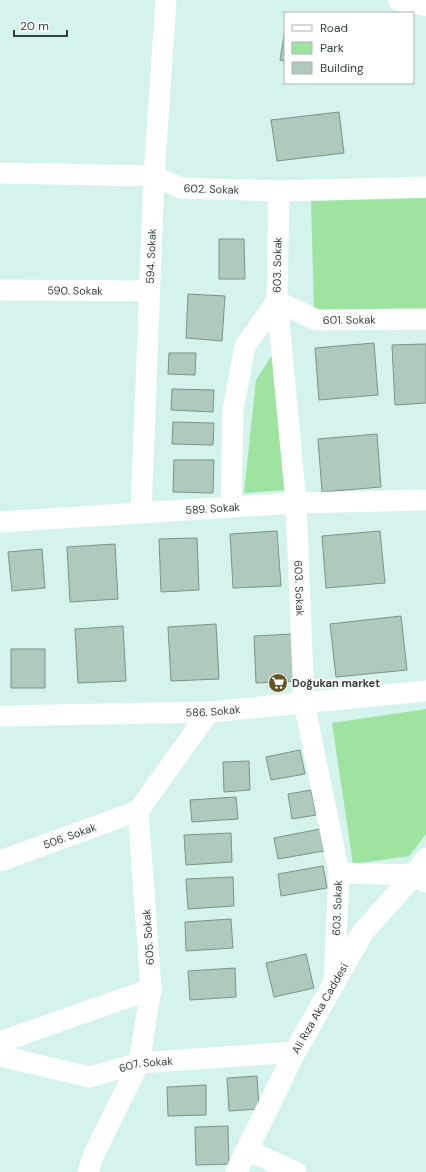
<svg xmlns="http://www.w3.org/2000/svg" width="426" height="1172" font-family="'DM Sans',sans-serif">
<rect width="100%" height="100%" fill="#d3f3ec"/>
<path fill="#9fe3a1" d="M426,198v112l-112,3 -3,-112z
M277,347l11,143 -44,3 12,-113z
M426,709v125l-17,22 -56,8 -21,-141z"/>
<path fill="#afc9bc" stroke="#7c9488" d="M285,29v32l-5,-1z
M339,112l5,41 -67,8 -6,-41z
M219,239h25l1,40h-26z
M188,294l37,2 -3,45 -36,-3z
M374,343l4,52 -59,5 -4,-52z
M426,344v59l-31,2 -3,-60z
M169,353h27l-1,22 -27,-1z
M172,389l42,1 -1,22 -42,-2z
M173,422l41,1 -1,22 -41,-1z
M377,434l4,53 -59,5 -4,-53z
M174,460h40l-1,33 -40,-1z
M277,531l4,55 -48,2 -3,-54z
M380,531l5,52 -59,5 -4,-52z
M197,538l2,52 -38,2 -2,-53z
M115,544l3,55 -48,3 -3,-55z
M42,549l3,39 -33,3 -4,-39z
M401,616l6,54 -71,7 -6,-53z
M216,624l3,55 -48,2 -3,-54z
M123,626l3,55 -48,2 -3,-54z
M292,634l3,47 -39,2 -2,-47z
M11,649h34v39h-34z
M300,750l5,24 -34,6 -5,-23z
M249,761l1,29 -26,2 -1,-30z
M311,790l5,25 -24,4 -4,-25z
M236,797l2,22 -46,3 -2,-22z
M320,829l4,22 -46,8 -4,-21z
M231,833l1,29 -46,3 -2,-30z
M323,866l4,22 -46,8 -3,-22z
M233,877l1,29 -46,3 -2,-30z
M231,919l2,29 -47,3 -1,-29z
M306,954l8,34 -40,9 -8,-34z
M235,968l1,29 -46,3 -2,-29z
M257,1076l2,33 -30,2 -2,-33z
M206,1085v30l-38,1 -1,-29z
M228,1126l1,38 -33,1 -1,-38z"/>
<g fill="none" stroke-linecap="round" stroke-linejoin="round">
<g stroke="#fff" stroke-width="21">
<path id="s1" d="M0,173l154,3 27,12 98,3 147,-4"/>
<path id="s2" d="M279,191l-2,110 19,202 8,200 35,170 -5,109"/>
<path id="s3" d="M0,290l149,1"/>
<path id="s4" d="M231,507l2,-97 12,-64 32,-45 39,19 110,-1"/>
<path id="s5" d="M141,512l13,-336 12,-176"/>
<path id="s6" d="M0,522l296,-19 130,-3"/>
<path id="s7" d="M0,716l209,-4 217,-21"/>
<path id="s8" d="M0,861l138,-50"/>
<path d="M339,873l75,2 12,7"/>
<path d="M0,1042l151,-53"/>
<path id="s9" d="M0,1056l90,21 49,-14 156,-11"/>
<path d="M247,1150l49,22"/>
<path d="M88,1172l6,-18 45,-91 12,-74 -13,-178 71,-99"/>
</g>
<g stroke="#fff" stroke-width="22">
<path d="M399,0l27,5"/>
<path id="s10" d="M236,1172l59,-120 68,-120 51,-57 12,-16"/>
</g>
</g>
<defs>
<g id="supermarket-disc" transform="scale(1)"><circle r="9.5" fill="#652" stroke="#fff"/><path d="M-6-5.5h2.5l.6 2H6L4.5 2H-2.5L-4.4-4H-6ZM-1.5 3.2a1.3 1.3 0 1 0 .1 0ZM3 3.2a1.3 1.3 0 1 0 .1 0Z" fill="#fff"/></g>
</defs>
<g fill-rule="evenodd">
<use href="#supermarket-disc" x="278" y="683"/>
</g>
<g text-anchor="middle" stroke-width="3" stroke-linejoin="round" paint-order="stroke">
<g font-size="11" fill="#34403e" stroke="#fff">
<text dy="4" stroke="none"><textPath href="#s1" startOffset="214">602. Sokak</textPath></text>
<text dy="4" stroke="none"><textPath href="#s5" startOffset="256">594. Sokak</textPath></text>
<text transform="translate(277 265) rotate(-89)" y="4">603. Sokak</text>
<text dy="4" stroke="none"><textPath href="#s3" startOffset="75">590. Sokak</textPath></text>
<text dy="4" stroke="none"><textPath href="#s4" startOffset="294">601. Sokak</textPath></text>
<text dy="4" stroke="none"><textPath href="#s6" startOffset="213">589. Sokak</textPath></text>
<text dy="4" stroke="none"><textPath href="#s2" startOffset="398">603. Sokak</textPath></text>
<text dy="4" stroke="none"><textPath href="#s7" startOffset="213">586. Sokak</textPath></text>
<text dy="4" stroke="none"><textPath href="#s8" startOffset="74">506. Sokak</textPath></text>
<text transform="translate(337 908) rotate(-88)" y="4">603. Sokak</text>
<text transform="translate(148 937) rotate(-94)" y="4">605. Sokak</text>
<text dy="4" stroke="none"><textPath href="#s10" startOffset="184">Ali Rıza Aka Caddesi</textPath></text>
<text dy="4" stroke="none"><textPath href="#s9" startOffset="150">607. Sokak</textPath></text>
</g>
<g font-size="11" font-weight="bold" fill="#34403e" stroke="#fff" text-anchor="start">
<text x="292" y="687">Doğukan market</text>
</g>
</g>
<rect x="284" y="12" width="130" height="72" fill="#ffffff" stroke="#aeb3b2"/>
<rect x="292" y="25" width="20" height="6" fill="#ffffff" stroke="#aeb3b2"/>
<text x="320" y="32" font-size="12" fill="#34403e">Road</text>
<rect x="292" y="42" width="20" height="12" fill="#9fe3a1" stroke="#aeb3b2"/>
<text x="320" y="52" font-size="12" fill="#34403e">Park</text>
<rect x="292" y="62" width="20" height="12" fill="#afc9bc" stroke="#aeb3b2"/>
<text x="320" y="72" font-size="12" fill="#34403e">Building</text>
<path d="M14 30v6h53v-6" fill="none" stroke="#34403e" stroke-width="2"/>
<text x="20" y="30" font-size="12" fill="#34403e" stroke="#ffffff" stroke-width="3" paint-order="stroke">20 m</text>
</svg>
